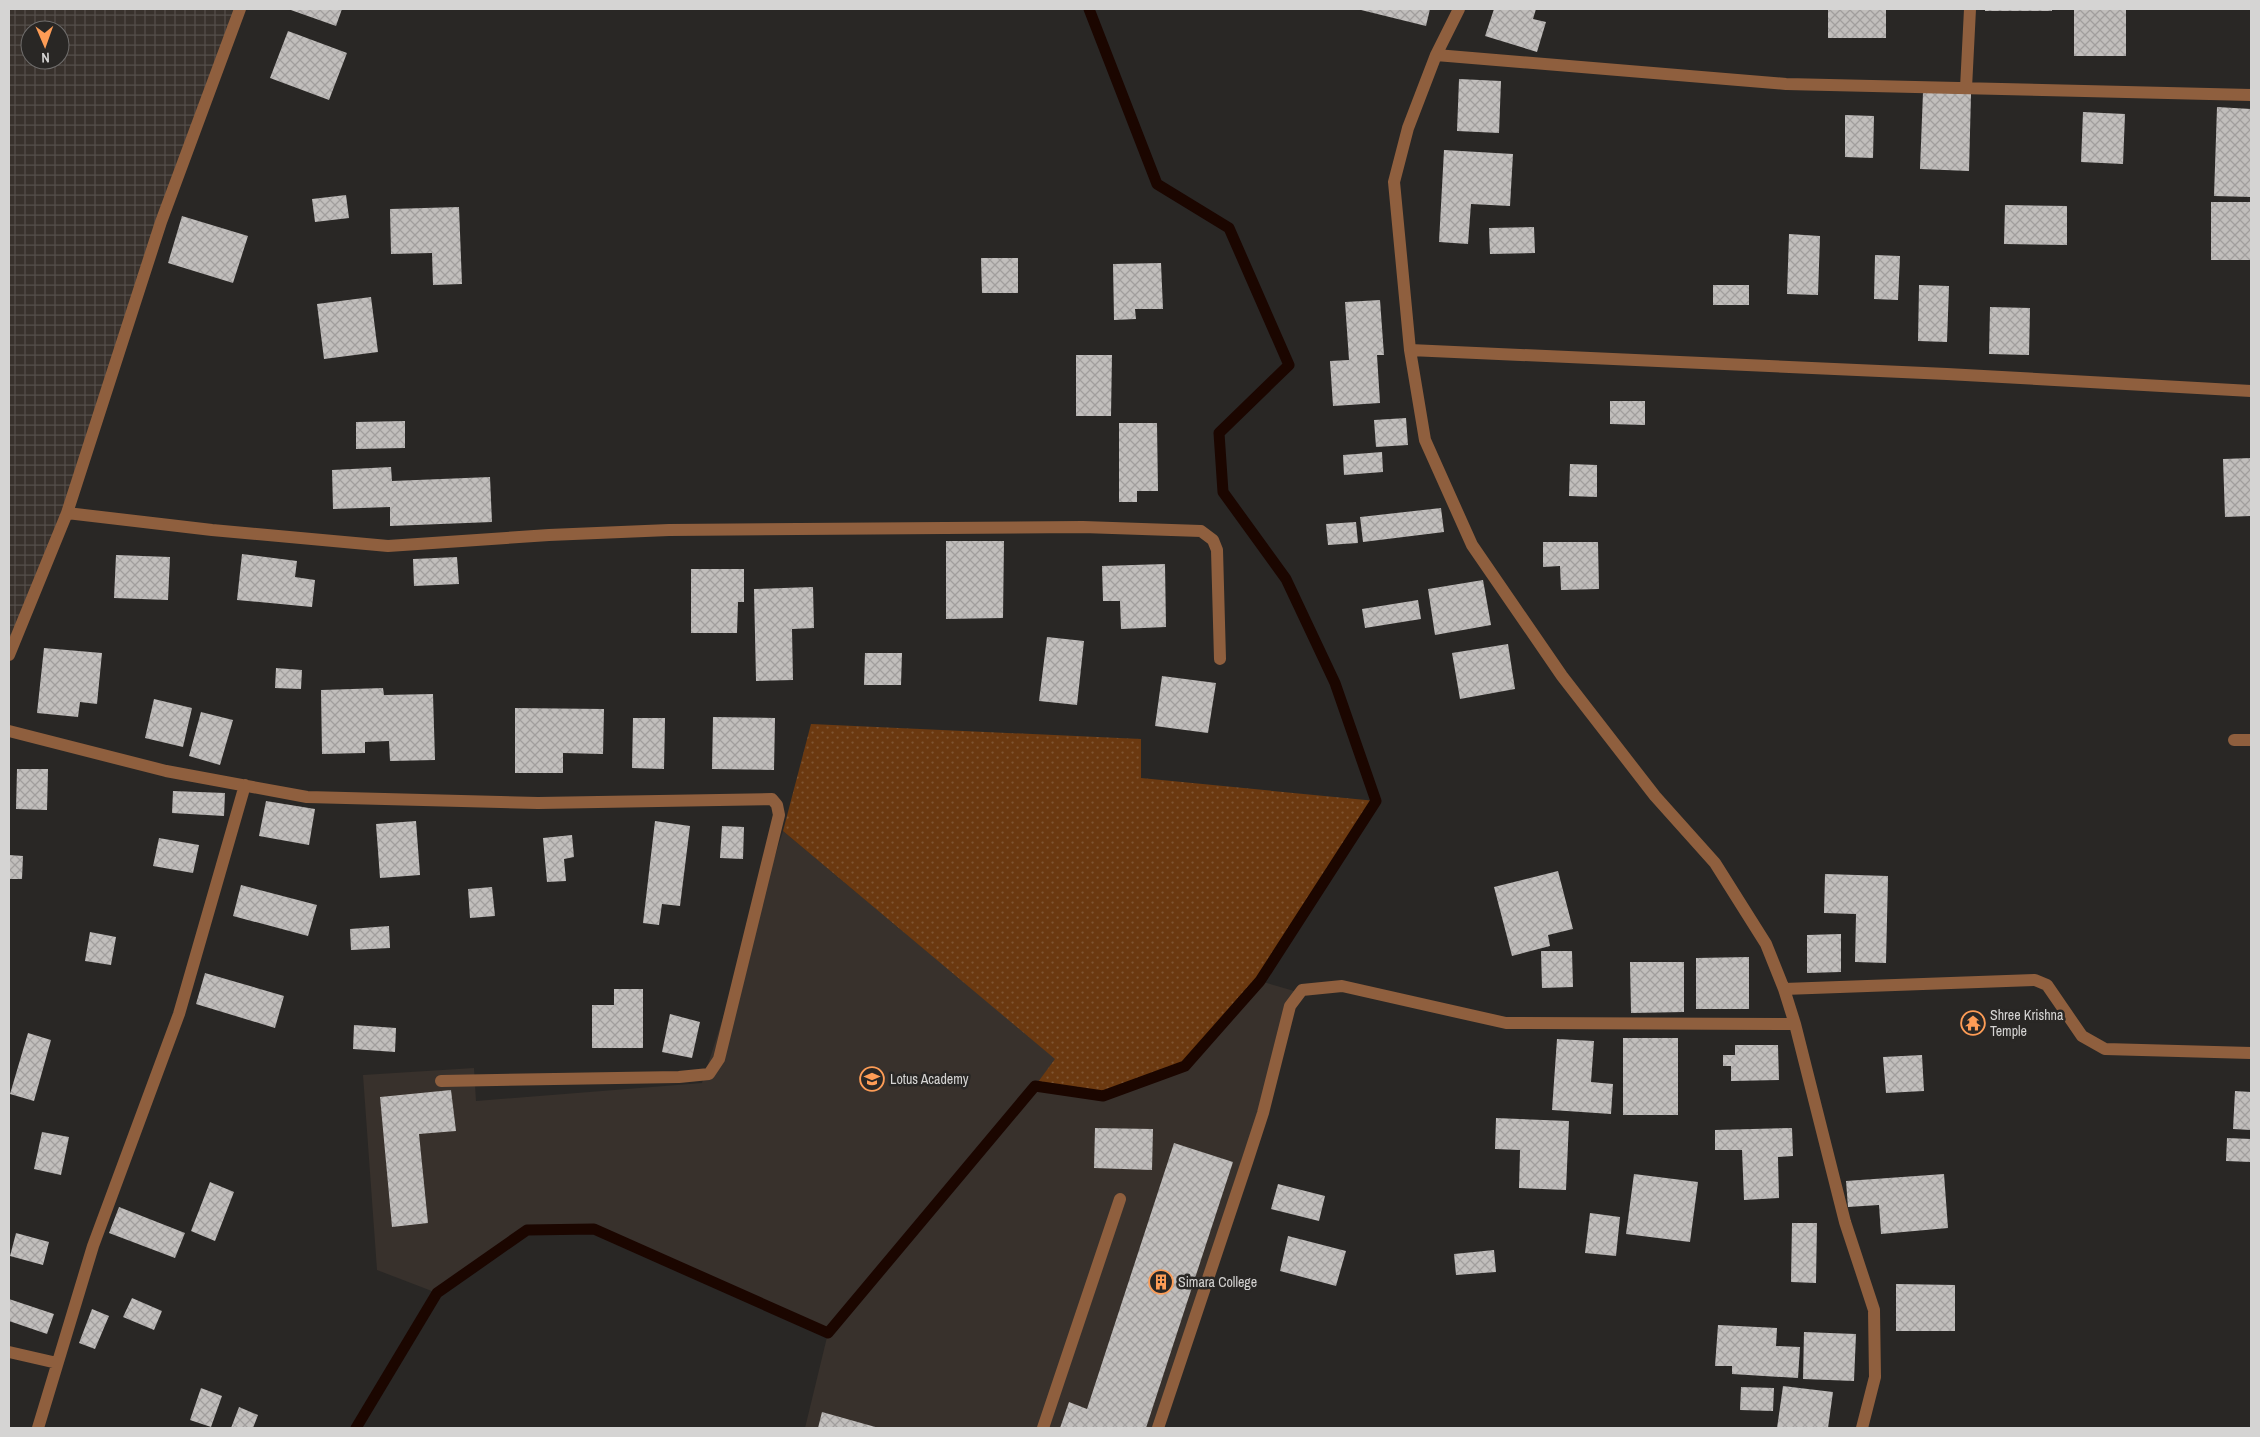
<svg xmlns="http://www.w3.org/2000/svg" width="2260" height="1437" font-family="'Archivo Narrow',sans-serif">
<defs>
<pattern id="industrial-grid" width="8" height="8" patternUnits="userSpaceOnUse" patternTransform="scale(1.25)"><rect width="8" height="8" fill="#38312c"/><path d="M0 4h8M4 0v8" fill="none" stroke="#544e4a"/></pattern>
<pattern id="grass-dots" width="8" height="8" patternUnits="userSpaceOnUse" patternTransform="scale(1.25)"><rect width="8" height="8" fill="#6b3910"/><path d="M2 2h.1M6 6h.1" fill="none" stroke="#7f5532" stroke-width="1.8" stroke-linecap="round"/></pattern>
<pattern id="building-cross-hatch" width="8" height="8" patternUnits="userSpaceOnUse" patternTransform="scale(1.25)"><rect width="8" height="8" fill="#c1bebc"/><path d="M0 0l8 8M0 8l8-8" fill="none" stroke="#a19e9d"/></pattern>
</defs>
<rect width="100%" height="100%" fill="#292725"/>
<path fill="#38312c" d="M783,831l273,228 -21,27 68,10 82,-30 75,-85 41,12 -42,118 -105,317h-349l23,-95 -234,-104 -67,1 -90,63 -60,-23 -14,-195 111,-7 2,33 226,-18z"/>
<path fill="url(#industrial-grid)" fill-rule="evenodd" d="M9,9h231l-173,504 -58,142zM30,30h30v30h-30z"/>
<path fill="url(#grass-dots)" d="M811,724l330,15v39l235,23 -116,180 -75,85 -82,30 -68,-10 20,-27 -272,-228z"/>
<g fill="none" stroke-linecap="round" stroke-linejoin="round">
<path stroke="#1b0600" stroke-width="11" d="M356,1428l81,-135 90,-63 67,-1 234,104 207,-247 68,10 82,-30 75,-85 116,-180 -41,-118 -49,-104 -63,-87 -4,-59 70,-68 -60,-137 -72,-44 -68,-175"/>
</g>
<path fill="url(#building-cross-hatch)" d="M288,9h54l-6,17z
M1357,9h73l-4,17z
M1494,9h42l-3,10 13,3 -9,30 -52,-16z
M1828,9h58v29h-58z
M1985,9h67v2h-67z
M2074,9h52v47h-52z
M288,31l59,22 -18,47 -59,-22z
M1459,79l42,2 -2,52 -42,-2z
M1923,92l48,2 -2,77 -49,-2z
M2217,107l34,2v88l-37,-1z
M2083,112l42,2 -2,50 -42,-2z
M1845,115l29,1 -1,42 -28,-1z
M1444,150l69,4 -3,52 -39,-2 -3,40 -29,-2z
M346,195l3,23 -34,4 -3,-23z
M2211,202h40v58h-40z
M2005,205l62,1v39l-63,-1z
M459,207l3,77 -29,1 -1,-32 -41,1 -1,-45z
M182,216l66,20 -15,47 -65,-20z
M1534,227l1,26 -45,1 -1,-26z
M1789,234l31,2 -2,59 -31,-1z
M1875,255l25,1 -2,44 -24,-1z
M981,258h37v35h-36z
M1161,263l2,46h-28l1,10 -22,1 -1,-56z
M1713,285h36v20h-36z
M1919,285l30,1 -2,56 -29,-1z
M371,297l7,55 -54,7 -7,-55z
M1380,300l4,55h-7l3,48 -47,3 -3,-45 19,-1 -4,-58z
M1990,307l40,1 -1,47 -40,-1z
M1076,355h36l-1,61h-35z
M1610,401h35v24l-35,-1z
M1406,418l2,27 -32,2 -2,-27z
M405,421v27l-49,1v-27z
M1119,423h38l1,68h-21v11h-18z
M1382,452l1,20 -39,3 -1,-20z
M2251,458v58l-26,1 -2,-58z
M1570,464l27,1v32l-28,-1z
M391,467l1,14 98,-4 2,45 -102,4v-19l-57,2 -1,-39z
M1441,508l3,24 -81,10 -3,-25z
M1356,522l2,21 -30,2 -2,-21z
M946,541h58l-1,77 -57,1z
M1543,542h55l1,47 -38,1 -1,-24 -17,1z
M242,554l55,7 -2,16 20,3 -3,27 -75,-7z
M116,555l54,2 -2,43 -54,-2z
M457,557l2,27 -45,2 -1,-27z
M1165,564l1,63 -45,2 -1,-28h-17l-1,-35z
M691,569h53v33h-6l-1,31h-46z
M1483,580l8,45 -56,10 -7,-46z
M813,587l1,41 -22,1 1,51 -37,1 -2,-92z
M1418,600l3,19 -56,9 -3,-19z
M1047,637l37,4 -7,64 -38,-4z
M1508,644l7,45 -55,10 -8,-46z
M44,648l58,5 -5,51 -17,-2 -2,15 -41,-4z
M865,653h37l-1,32h-37z
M276,668l26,2 -1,19 -26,-1z
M1162,676l54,7 -8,50 -53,-7z
M383,688l1,7 49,-1 2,66 -45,1 -1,-20 -24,1v11l-43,1 -1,-64z
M154,699l38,9 -9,39 -38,-9z
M515,708l89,1 -1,45 -40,-1v20h-48z
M201,712l32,8 -13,45 -31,-9z
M713,717l62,1 -1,52 -62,-1z
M633,718h32l-1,51 -32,-1z
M17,769h31l-1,41 -31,-1z
M173,791l52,2 -1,23 -52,-3z
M266,801l49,8 -6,36 -50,-9z
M416,821l4,54 -40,3 -4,-54z
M655,821l35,5 -10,80 -18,-2 -3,21 -16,-2z
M722,826l22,1 -1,32 -23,-1z
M572,835l2,22 -10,2 2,22 -19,1 -4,-44z
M159,838l40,7 -6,28 -40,-7z
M9,855l14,1 -1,23h-13z
M1558,871l15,58 -25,6 2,11 -38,10 -18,-69z
M1825,874l63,2 -2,87 -31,-1 1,-48 -32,-1z
M241,885l76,20 -9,31 -75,-20z
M492,887l3,29 -25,2 -2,-29z
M389,926l1,22 -39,2 -1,-21z
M90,932l26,5 -5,28 -26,-4z
M1841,934v38l-34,1v-38z
M1541,951h31l1,36 -31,1z
M1749,957v52h-53v-51z
M1630,962h54v50l-53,1z
M205,973l79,23 -9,32 -79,-24z
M614,989h29v59h-51v-43h22z
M670,1014l30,8 -8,36 -30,-6z
M354,1025l42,3 -1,24 -42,-3z
M28,1033l23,7 -17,61 -24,-7z
M1623,1038h55v77h-55z
M1557,1039l37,2 -3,41 22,2 -2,30 -59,-4z
M1735,1045h43l1,35 -48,1v-15h-8v-11h12z
M1922,1055l2,36 -38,2 -3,-36z
M451,1090l5,41 -37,3 9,89 -36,4 -12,-130z
M2235,1091l16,1v38l-18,-1z
M1496,1118l73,3 -3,69 -47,-2 1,-38 -25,-1z
M1095,1128l58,1 -1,41 -58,-2z
M1792,1128l1,28 -15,1 1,41 -35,2 -2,-50h-27v-20z
M42,1132l27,5 -8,38 -27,-6z
M2227,1138l24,1v23l-25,-1z
M1174,1143l59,19 -87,266h-86l9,-26 18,7z
M1634,1174l64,8 -8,60 -64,-8z
M1944,1174l4,54 -67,6 -2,-29 -31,2 -2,-26z
M210,1182l24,10 -19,49 -24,-10z
M1278,1184l47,12 -6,25 -48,-12z
M119,1207l66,26 -10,25 -66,-25z
M1590,1213l30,4 -4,39 -31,-3z
M1792,1223h25l-1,60 -25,-1z
M16,1233l33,9 -6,23 -33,-9z
M1288,1236l58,15 -10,35 -56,-15z
M1494,1250l2,22 -40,3 -2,-21z
M1896,1284l59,1v46h-59z
M132,1298l30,13 -8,19 -31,-13z
M9,1299l45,15 -7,20 -38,-13z
M92,1309l17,7 -14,33 -16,-6z
M1718,1325l59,3 -1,18 24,1 -2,31 -66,-4v-8h-17z
M1804,1332l52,2 -2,47 -51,-2z
M1783,1386l50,6 -5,36h-51z
M1741,1387l33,1 -1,23 -33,-1z
M201,1388l21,8 -11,31 -21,-7z
M239,1407l19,8 -5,13h-22z
M822,1412l57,16h-61z"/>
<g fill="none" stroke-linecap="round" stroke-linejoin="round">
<path stroke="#8f5f3e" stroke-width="12" d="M1459,9l-23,46 -28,73 -14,54 16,168 15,90 47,105 90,131 93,120 60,67 51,81 18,45 11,35 50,198 29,88 1,67 -13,51
M1436,55l350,29 465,11
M1966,88l4,-79
M1410,350l537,24 304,17
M67,513l145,17 176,16 161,-11 120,-5 414,-3 118,4 12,9 4,10 3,109
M9,655l58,-142 94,-291 79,-213
M9,731l157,40 141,26 231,6 234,-4 5,6 2,10 -60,244 -10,15 -30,3 -238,4
M2234,740h17
M1784,989l251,-9 12,5 35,51 23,13 146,4
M9,1352l48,11
M38,1428l55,-182 86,-232 66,-229
M1043,1428l77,-229
M1158,1428l89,-266 16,-49 27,-107 12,-16 40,-4 164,37 289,1"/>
</g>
<defs>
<g id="temple-ring" transform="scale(1.25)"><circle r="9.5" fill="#292725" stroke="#fd9c56" stroke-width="1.5"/><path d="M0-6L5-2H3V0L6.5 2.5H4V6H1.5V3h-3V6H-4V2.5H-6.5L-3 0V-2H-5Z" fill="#fd9c56"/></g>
<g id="school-ring" transform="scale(1.25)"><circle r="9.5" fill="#292725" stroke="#fd9c56" stroke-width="1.5"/><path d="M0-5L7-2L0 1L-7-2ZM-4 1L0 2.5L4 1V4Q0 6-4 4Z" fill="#fd9c56"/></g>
<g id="building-ring" transform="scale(1.25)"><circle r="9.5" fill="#292725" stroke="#fd9c56" stroke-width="1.5"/><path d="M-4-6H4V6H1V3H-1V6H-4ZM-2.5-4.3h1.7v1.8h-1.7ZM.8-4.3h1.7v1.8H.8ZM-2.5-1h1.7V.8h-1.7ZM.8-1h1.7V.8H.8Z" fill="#fd9c56"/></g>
</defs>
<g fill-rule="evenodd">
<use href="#temple-ring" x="1973" y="1023"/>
<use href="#school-ring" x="872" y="1079"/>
<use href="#building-ring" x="1161" y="1282"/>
</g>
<g text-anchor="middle" stroke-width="5" stroke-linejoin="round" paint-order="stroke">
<g font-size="14" fill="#d5d4d3" stroke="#292725" text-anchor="start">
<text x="1990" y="1020">Shree Krishna<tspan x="1990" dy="16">Temple</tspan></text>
<text x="890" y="1084">Lotus Academy</text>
<text x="1178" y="1287">Simara College</text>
</g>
</g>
<rect width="2260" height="1437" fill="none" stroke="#d5d4d3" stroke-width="20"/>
<g transform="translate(45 45) rotate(178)"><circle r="24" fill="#292725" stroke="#6e6c6b"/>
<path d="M0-4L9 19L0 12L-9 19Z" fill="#fd9c56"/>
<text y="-8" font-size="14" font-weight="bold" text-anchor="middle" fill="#d5d4d3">N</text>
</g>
</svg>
